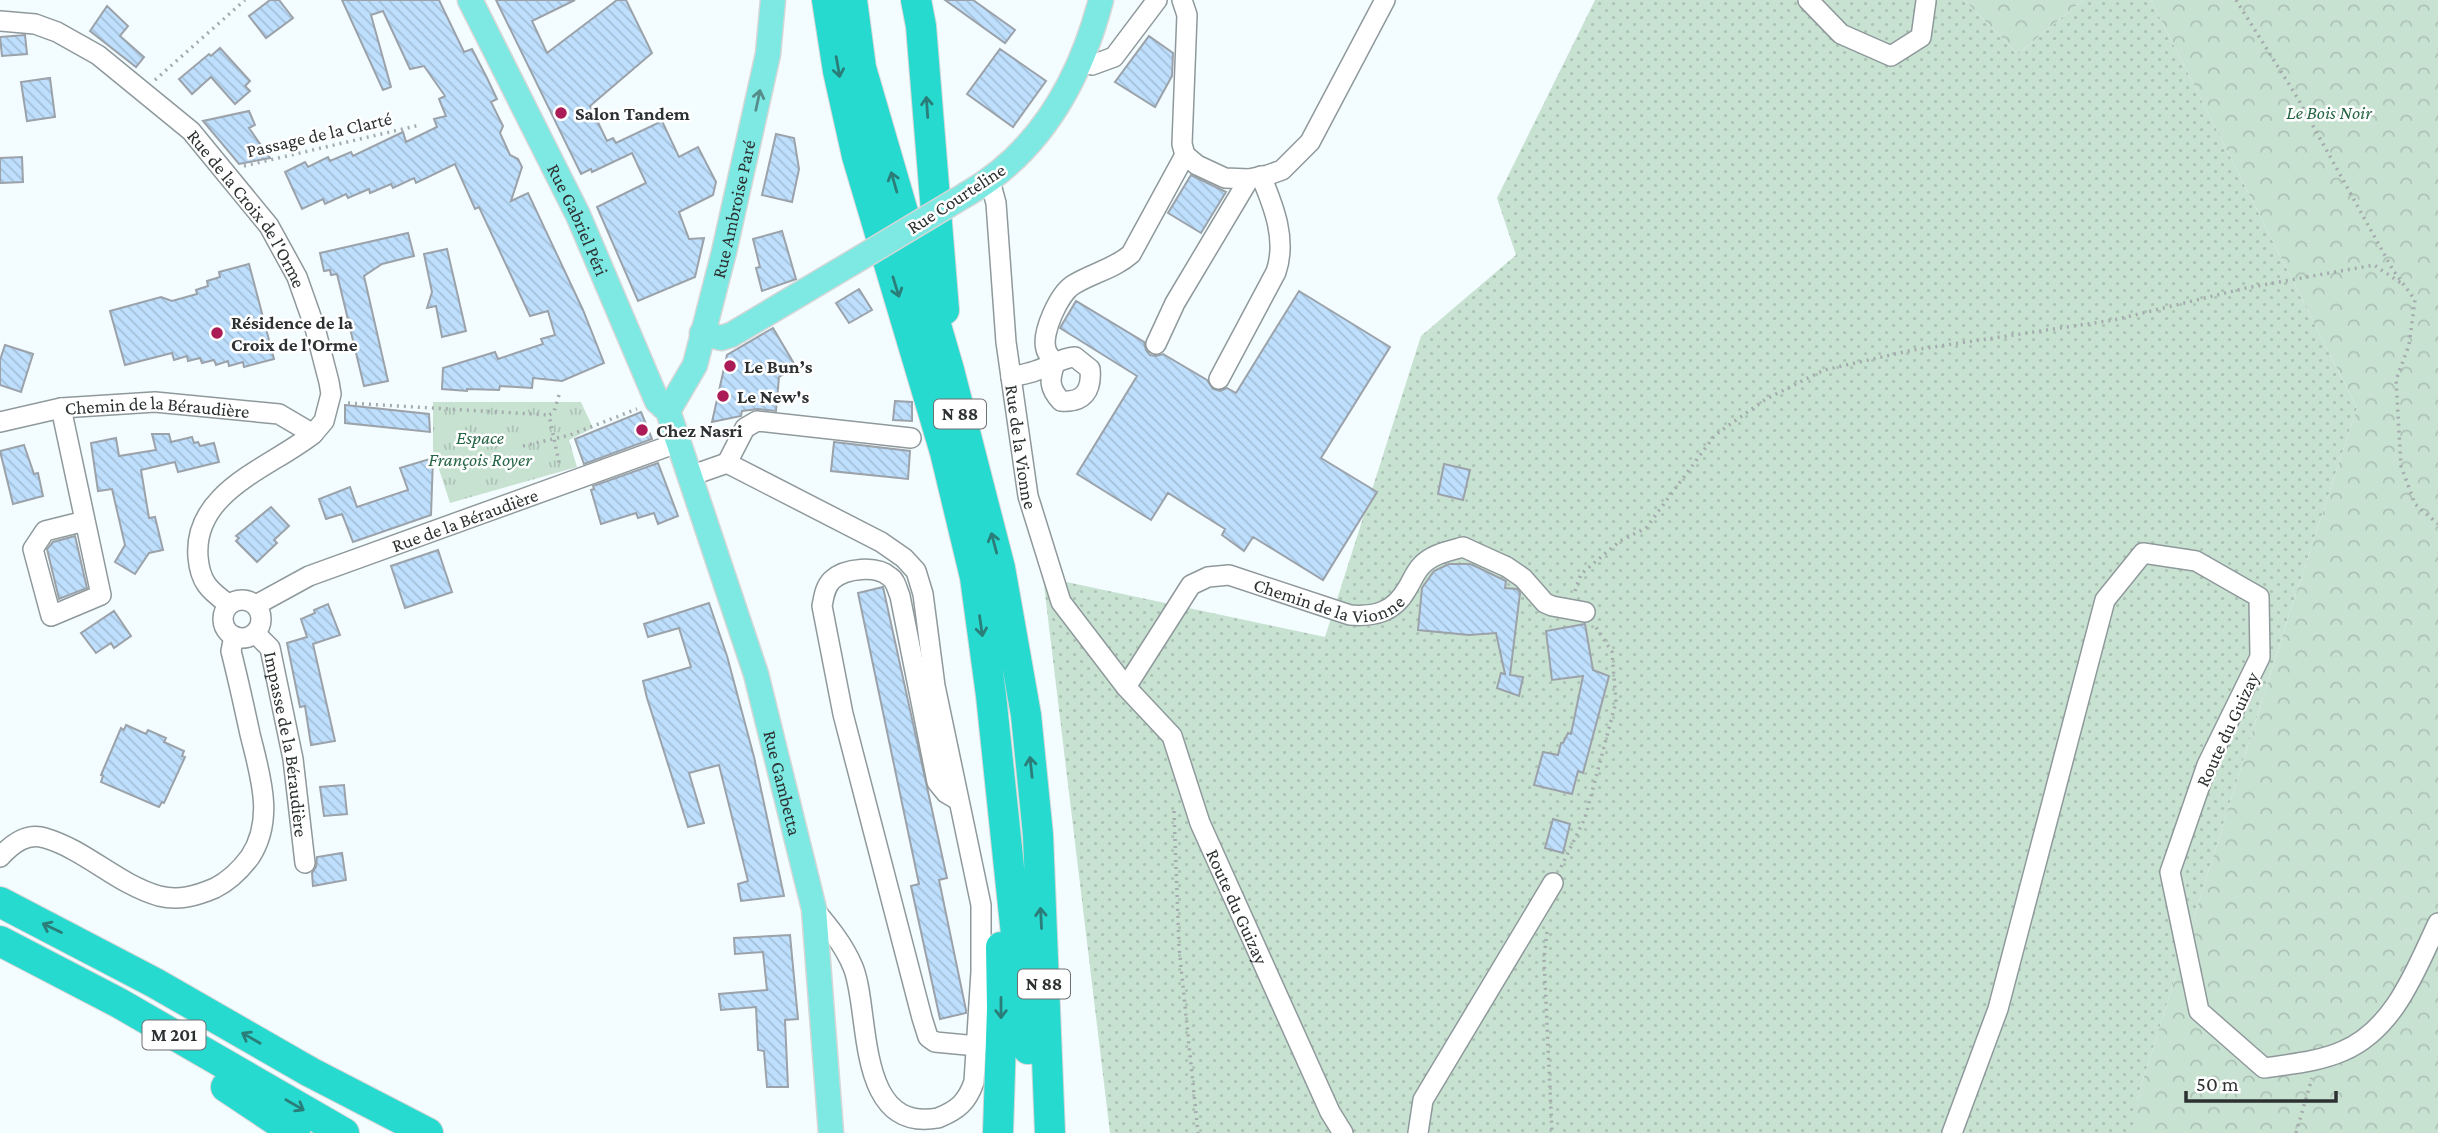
<svg xmlns="http://www.w3.org/2000/svg" width="2438" height="1133" font-family="'Crimson Pro',serif">
<defs>
<pattern id="grass-dots" width="8" height="8" patternUnits="userSpaceOnUse" patternTransform="scale(1.75)"><rect width="8" height="8" fill="#c8e2d2"/><path d="M2 2h.1M6 6h.1" fill="none" stroke="#acc2b5" stroke-width="1.8" stroke-linecap="round"/></pattern>
<pattern id="forest-crowns" width="20" height="18" patternUnits="userSpaceOnUse" patternTransform="scale(1.75)"><rect width="20" height="18" fill="#c8e2d2"/><path d="M2 6a3 3 0 1 1 6 0M12 15a3 3 0 1 1 6 0" fill="none" stroke="#acc2b5"/></pattern>
<pattern id="park-tufts" width="24" height="20" patternUnits="userSpaceOnUse" patternTransform="scale(1.75)"><rect width="24" height="20" fill="#c8e2d2"/><path d="M3 7l-1-3M5 7V3M7 7l1-3M15 17l-1-3M17 17v-4M19 17l1-3" fill="none" stroke="#acc2b5"/></pattern>
<pattern id="building-back-hatch" width="6" height="6" patternUnits="userSpaceOnUse" patternTransform="scale(1.75)"><rect width="6" height="6" fill="#bedffd"/><path d="M-1 5l2 2M0 0l6 6M5-1l2 2" fill="none" stroke="#a4c0d9"/></pattern>
</defs>
<rect width="100%" height="100%" fill="#f3fcff"/>
<path fill="url(#grass-dots)" d="M1595,0h369l54,54 65,-54h68l206,408 -69,210 -151,481v34h-1027l-67,-556 282,60 96,-301 95,-81 -19,-57z"/>
<path fill="url(#forest-crowns)" d="M1964,0h119l-65,54z
M2151,0h287v1133h-301v-34l151,-481 69,-210z"/>
<path fill="url(#park-tufts)" d="M433,402h148l12,26 -24,12 8,27 -127,36 -17,-52z"/>
<path fill="url(#building-back-hatch)" stroke="#9ba2a9" stroke-width="2" d="M270,0h9l14,18 -27,20 -17,-22z
M342,0h97l25,52 8,-3 15,29 10,21 -6,3 12,24 -3,7 10,22 8,4 4,8 -11,34 17,-8 55,117 21,53 -42,18 -29,-3 -1,10 -32,-2 -1,4 -32,-1v2l-25,-2 1,-21 52,-16 3,7 45,-15 -2,-5 14,-4 -7,-24 -18,5 -51,-109 -4,2 -20,-45 -39,19 -2,-5 -21,10 -2,-4 -21,9 -1,-4 -21,9 -2,-4 -21,10 -2,-5 -21,10 -17,-37 20,-10 3,5 20,-10 2,4 21,-9 2,4 50,-24 3,10 31,-15 -3,-8 12,-3 -7,-17 6,-3 -21,-30 -14,3 -27,-58 -12,4 20,72 -8,3z
M496,0h79l-43,21 15,32 70,-53h9l26,53 -62,53 17,35 6,-3 3,5 46,-22 17,36 19,-10 18,35 -3,13 -34,17 10,27 15,-1 -9,39 -57,24 -41,-94 49,-24 -14,-30 -40,19 -1,-3 -10,5z
M945,0h28l42,30 -10,13z
M107,6l21,20 -8,10 24,21 -8,10 -46,-36z
M25,35l2,19 -25,2 -2,-19z
M1149,36l24,17 -1,23 -17,31 -40,-25z
M220,48l30,33 -5,5 5,5 -15,13 -24,-27 -19,17 -13,-15 30,-25 2,2z
M1000,49l46,32 -33,46 -46,-33z
M50,78l5,39 -28,4 -6,-39z
M249,111l6,14 -6,3 21,30 -31,6 -36,-43z
M776,134l18,4 5,31 -7,33 -30,-7z
M22,157l1,25 -23,1v-25z
M1191,175l35,17 -25,41 -33,-20z
M782,231l14,48 -34,12 -6,-23 4,-1 -7,-28z
M408,233l6,23 -32,8 -18,12 24,105 -24,5 -27,-112 -6,1 -1,-5 -6,1 -4,-18z
M447,249l19,82 -24,6 -6,-31 -9,2 5,-16 -8,-38z
M249,264l25,95 -30,8 -1,-5 -14,4 -1,-5 -12,4 -2,-5 -12,3 -2,-5 -12,3 -1,-5 -13,4 -2,-7 -47,12 -15,-54 51,-14 11,4 25,-7 -1,-4 12,-4 -1,-5 13,-4 -1,-5z
M859,289l13,21 -23,13 -13,-20z
M1299,291l91,56 -69,111 56,34 -54,88 -70,-43 -9,14 -22,-16 3,-6 -57,-36 -17,27 -74,-46 60,-98 -77,-48 16,-27 68,41 2,8 4,5 6,1 7,-2 44,26 6,9 7,2 7,-3 9,5z
M773,328l23,39 -17,10 -3,34 -18,-2 -16,2 -1,5 -29,6 15,-67z
M5,345l28,9 -12,38 -21,-7v-25z
M895,401l17,1v19l-19,-1z
M345,405l84,9 1,18 -85,-9z
M641,412l11,27 -68,25 -9,-25z
M152,434h17l2,8 21,-5 2,6 4,-1 2,4 14,-3 5,19 -41,10 -3,-10 -34,8 8,48 6,-1 8,33 -14,3 -14,21 -20,-12 10,-17 -13,-56 -14,2 -7,-48 25,-5 3,18 37,-6z
M834,442l76,9 -2,28 -77,-8z
M24,445l10,29 4,-1 5,23 -30,8 -13,-53z
M433,458l-2,57 -78,27 -11,-28 -16,5 -7,-20 31,-12 7,20 51,-17 -8,-22z
M658,463l20,53 -20,8 -4,-11 -16,5 -2,-5 -35,11 -10,-34 3,-1 -1,-3z
M1444,464l26,6 -7,30 -25,-6z
M271,507l18,19 -15,14 3,3 -20,19 -21,-21 3,-3 -3,-2z
M75,536l12,52 -28,11 -12,-50 6,-7z
M438,550l14,42 -47,16 -14,-42z
M1449,564h21l7,3 29,14 -1,7 12,1 3,4 -10,82 13,2 -4,19 -22,-8 4,-15 4,1 -9,-41 -27,2 -51,-5 4,-42 12,-17z
M883,587l64,291 -8,2 27,130v3l-26,6 -29,-133 8,-2 -61,-291z
M709,603l18,53 27,101 30,139 -43,5 -3,-17 10,-3 -29,-116 -30,8 15,50 -16,4 -41,-129 -4,-17 48,-14 -12,-39 -31,9 -4,-13z
M328,604l12,31 -27,9 22,97 -24,4 -6,-39 -5,1 -13,-64 20,-6 -6,-18 14,-6 -1,-3z
M114,611l17,25 -17,12 -3,-5 -15,10 -15,-20z
M1585,624l8,46 16,6 -26,97 -5,-2 -6,23 -38,-9 9,-33 15,3 3,-12h2l5,-10 3,1 12,-58 -31,4 -6,-49z
M126,725l20,9 2,-4 18,8 -2,4 20,9 -2,5 3,1 -21,46 -2,-1 -3,5 -58,-25 2,-6 -2,-1 20,-47 3,2z
M344,785l3,29 -23,2 -4,-29z
M1553,819l17,5 -7,29 -18,-5z
M342,853l4,27 -33,6 -1,-13 4,-6 1,-10z
M790,935l8,84 -13,1 3,67h-21l-3,-36 -6,-1 -2,-43 -35,3 -2,-16 48,-4 -4,-38 -28,2 -1,-16z"/>
<g fill="none" stroke-linecap="round" stroke-linejoin="round">
<g stroke="#8f999c" stroke-width="22">
<g id="minor">
<path d="M1182,0l5,15 -5,129 3,11 12,10 28,13 24,1 19,-4 14,-5 28,-28 75,-142"/>
<path d="M1808,0l33,34 50,22 30,-19 5,-36"/>
<path id="s1" d="M0,21l35,3 22,8 41,23 93,76 78,95 28,51 18,51 14,54 2,12 -7,27 -11,13c-43,34 -120,57 -115,123 2,25 11,33 30,47"/>
<path d="M1081,63l11,2 22,-8 43,-57"/>
<path id="s2" d="M990,181l6,22 10,139 22,154 33,106 65,85 46,49 28,87 130,289 13,21"/>
<path d="M1156,344l19,-41 74,-124"/>
<path d="M1011,377c8,-2 16,-3 24,-6 14,-4 25,-13 40,-14l15,12c2,21 -6,34 -29,32 -12,-13 -12,-21 -6,-38 -3,-4 -8,-9 -9,-14 -5,-16 13,-55 27,-64 19,-12 41,-16 58,-31l54,-99"/>
<path d="M1219,379l57,-107c11,-32 -2,-65 -15,-96"/>
<path d="M61,408l40,187 -50,21 -18,-67 12,-18 40,-10"/>
<path id="s3" d="M0,422l61,-14 94,-6 124,12 34,20"/>
<path d="M727,463l18,-35 12,-7 154,17"/>
<path d="M690,476l37,-13 154,79 23,16 12,13 7,23 12,92 46,219v67l-7,110c-7,20 -16,28 -36,36 -84,15 -67,-108 -85,-151 -9,-22 -24,-40 -39,-58"/>
<circle cx="242" cy="619" r="19"/>
<path id="s4" d="M256,605l53,-29 368,-133"/>
<path id="s5" d="M255,633l15,15 23,111 12,104"/>
<path id="s6" d="M1126,687l65,-102 17,-8 21,-2 121,40c25,2 44,-3 57,-26 5,-8 8,-17 15,-24 10,-11 27,-14 41,-18l44,20 16,11 22,25 7,3 33,6"/>
<path d="M958,800l-12,-7 -9,-11 -37,-186c-3,-7 -4,-15 -10,-19 -13,-12 -45,-9 -58,3 -7,7 -8,16 -10,26l21,108 79,304 6,19 7,5 42,4"/>
<path d="M0,857c12,-13 27,-25 45,-19 41,12 72,46 114,58 20,5 37,0 56,-8 14,-7 26,-19 35,-31 25,-38 10,-82 0,-123 -6,-28 -12,-55 -19,-83l3,-15"/>
<path d="M1418,1133l5,-33 130,-217"/>
<path d="M1952,1133l46,-124 107,-409 38,-47 53,8 63,36 1,60 -53,108 -37,107 29,139 65,57c26,-4 54,-6 79,-17 52,-22 73,-82 95,-128"/>
</g>
</g>
<g stroke="#d5d6d6" stroke-width="27">
<g id="major">
<path id="s7" d="M470,0l108,215 79,186 11,10 88,263 58,235 17,224"/>
<path d="M967,194c73,-42 113,-114 134,-194"/>
<path d="M702,333l19,5 10,-3 121,-72"/>
<path id="s8" d="M668,411l27,-46 29,-113 44,-198 5,-54"/>
</g>
</g>
<g stroke="#d5d6d6" stroke-width="32">
<path id="highway" d="M827,0l11,71 19,85 88,296 30,125 16,118 37,354
M852,0l9,68 88,302 51,198 26,147 12,120 12,298
M916,0l5,26 23,284
M0,902l155,81 155,89 118,61
M0,941l119,62 225,130
M226,1087l69,46
M998,1133l4,-125 -1,-61"/>
</g>
<path stroke="#a4abad" stroke-width="3.5" stroke-dasharray="2 5" stroke-linecap="butt" d="M2236,0l61,97 96,173 22,30 -6,45 -13,35 5,86 14,38 23,20
M155,80l90,-80
M244,166l176,-41
M559,395l-5,17 -5,3 11,52
M348,403l201,12
M523,446l47,-11 67,-26
M1575,591l6,-17 39,-33 26,-13 69,-93 51,-36 58,-29 89,-20 201,-30 132,-32 128,-23 30,20
M1174,811l5,136 19,186
M1561,867l24,-49 31,-116 -4,-50 -16,-25
M1547,932l-3,26 8,175
M2296,1133l16,-55"/>
<use href="#minor" stroke="#fff" stroke-width="19"/>
<use href="#major" stroke="#7de9e2" stroke-width="24"/>
<use href="#highway" stroke="#27dacf" stroke-width="30"/>
<g stroke="#d5d6d6" stroke-width="27" stroke-linecap="butt">
<path id="major-bridge" d="M852,263l115,-69"/>
</g>
<use href="#major-bridge" stroke="#7de9e2" stroke-width="24"/>
</g>
<defs><path id="oneway-shaft" d="M-6 0H5M1.5-3L5.5 0L1.5 3" fill="none" stroke-width="1.6" stroke-linecap="round" stroke-linejoin="round" transform="scale(1.75)"/></defs>
<g stroke="#2a7d79">
<use href="#oneway-shaft" transform="translate(838 67) rotate(80)"/>
<use href="#oneway-shaft" transform="translate(927 107) rotate(-94)"/>
<use href="#oneway-shaft" transform="translate(894 182) rotate(-106)"/>
<use href="#oneway-shaft" transform="translate(896 287) rotate(73)"/>
<use href="#oneway-shaft" transform="translate(994 543) rotate(-105)"/>
<use href="#oneway-shaft" transform="translate(981 626) rotate(82)"/>
<use href="#oneway-shaft" transform="translate(1031 767) rotate(-96)"/>
<use href="#oneway-shaft" transform="translate(1041 918) rotate(-93)"/>
<use href="#oneway-shaft" transform="translate(52 928) rotate(-154)"/>
<use href="#oneway-shaft" transform="translate(1001 1008) rotate(90)"/>
<use href="#oneway-shaft" transform="translate(251 1038) rotate(-150)"/>
<use href="#oneway-shaft" transform="translate(295 1105) rotate(30)"/>
</g>
<use stroke="#558d8a" href="#oneway-shaft" transform="translate(758 100) rotate(-78)"/>
<g fill="#ab1c56" stroke="#fff" stroke-width="2.5">
<circle cx="561" cy="113" r="7"/>
<circle cx="217" cy="333" r="7"/>
<circle cx="730" cy="366" r="7"/>
<circle cx="723" cy="396" r="7"/>
<circle cx="642" cy="430" r="7"/>
</g>
<g text-anchor="middle" stroke-width="5" stroke-linejoin="round" paint-order="stroke">
<g fill="#fff" stroke="#6c6f70" stroke-width="2">
<rect x="934" y="399.5" width="52" height="29" rx="5"/>
<rect x="1018" y="969.5" width="52" height="29" rx="5"/>
<rect x="142.5" y="1020.5" width="63" height="29" rx="5"/>
</g>
<g font-size="18" font-weight="bold" fill="#2d3132">
<text x="960" y="420">N 88</text>
<text x="1044" y="990">N 88</text>
<text x="174" y="1041">M 201</text>
</g>
<g font-size="19" font-style="italic" fill="#266545" stroke="#fff">
<text x="2329" y="119">Le Bois Noir</text>
<text x="480" y="444">Espace<tspan x="480" dy="22">François Royer</tspan></text>
</g>
<g font-size="19" font-weight="bold" fill="#2d3132" stroke="#fff" text-anchor="start">
<text x="575" y="120">Salon Tandem</text>
<text x="231" y="329">Résidence de la<tspan x="231" dy="22">Croix de l'Orme</tspan></text>
<text x="744" y="373">Le Bun’s</text>
<text x="737" y="403">Le New's</text>
<text x="656" y="437">Chez Nasri</text>
</g>
<g font-size="19" fill="#2d3132" stroke="#fff">
<text transform="translate(319 134) rotate(-13)" y="7">Passage de la Clarté</text>
<text transform="translate(956 198) rotate(-33)" y="7">Rue Courteline</text>
<text dy="7" stroke="none"><textPath href="#s8" startOffset="214">Rue Ambroise Paré</textPath></text>
<text dy="7" stroke="none"><textPath href="#s1" startOffset="322">Rue de la Croix de l'Orme</textPath></text>
<text dy="7" stroke="none"><textPath href="#s7" startOffset="245">Rue Gabriel Péri</textPath></text>
<text dy="7" stroke="none"><textPath href="#s3" startOffset="159">Chemin de la Béraudière</textPath></text>
<text dy="7" stroke="none"><textPath href="#s2" startOffset="268">Rue de la Vionne</textPath></text>
<text dy="7" stroke="none"><textPath href="#s4" startOffset="226">Rue de la Béraudière</textPath></text>
<text dy="7" stroke="none"><textPath href="#s6" startOffset="266">Chemin de la Vionne</textPath></text>
<text transform="translate(2227 729) rotate(-65)" y="7">Route du Guizay</text>
<text dy="7" stroke="none"><textPath href="#s5" startOffset="119">Impasse de la Béraudière</textPath></text>
<text dy="7" stroke="none"><textPath href="#s7" startOffset="847">Rue Gambetta</textPath></text>
<text dy="7" stroke="none"><textPath href="#s2" startOffset="786">Route du Guizay</textPath></text>
</g>
</g>
<path d="M2186 1091v10h150v-10" fill="none" stroke="#2d3132" stroke-width="3.5"/>
<text x="2196" y="1091" font-size="21" fill="#2d3132" stroke="#ffffff" stroke-width="5" paint-order="stroke">50 m</text>
</svg>
